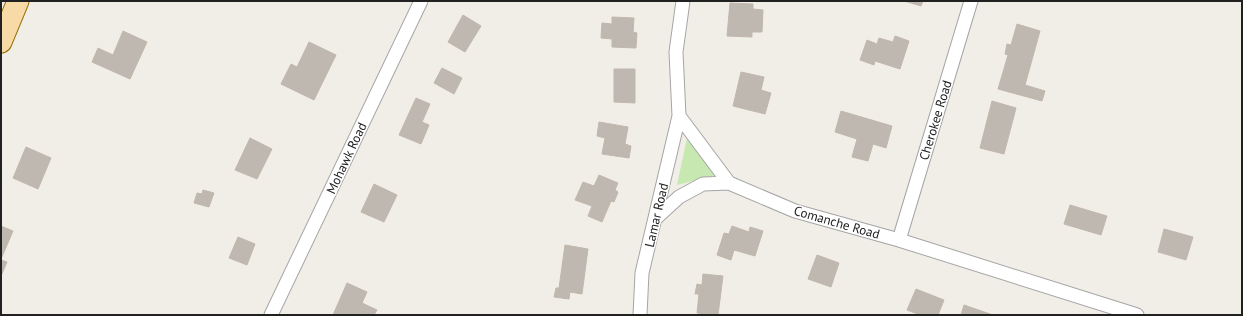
<svg xmlns="http://www.w3.org/2000/svg" width="1243" height="316" font-family="'PT Sans',sans-serif">
<rect width="100%" height="100%" fill="#f1eee8"/>
<path fill="#c8e8b1" d="M687,138l30,37 -40,10z"/>
<path fill="#beb8b1" stroke="#c2b7ab" d="M904,1h19l-2,5z
M730,3l23,1v5l10,1 -1,22h-10v5l-25,-1z
M463,15l18,11 -16,26 -17,-10z
M612,17l22,1 -1,14 4,1 -1,15 -24,-1v-8l-11,-1 1,-15 10,1z
M1017,24l23,7 -15,54 20,6 -3,10 -44,-12 10,-34 -3,-1 2,-10 4,1z
M123,31l24,11 -17,37 -38,-17 6,-14 15,7z
M895,36l14,5 -9,28 -25,-8 -1,4 -14,-5 7,-20 10,4 2,-6 14,4z
M309,42l27,13 -22,45 -33,-16 10,-20 6,3z
M442,68l20,10 -8,16 -20,-11z
M614,69h21v34l-21,-1z
M741,72l23,5 -3,13 10,3 -6,21 -32,-8z
M416,98l14,6 -8,18 7,3 -8,19 -22,-9z
M992,101l24,7 -12,46 -24,-6z
M841,111l51,15 -6,22 -13,-4 -5,17 -16,-4 5,-18 -22,-7z
M599,122l29,5 -3,17 6,2 -2,12 -27,-4 3,-16 -8,-2z
M250,138l22,11 -15,30 -22,-9z
M26,147l25,11 -13,31 -25,-11z
M599,175l19,8 -3,7 3,2 -4,10 -3,-1 -9,21 -14,-6 4,-10 -17,-6 8,-18 11,4z
M374,184l23,11 -13,27 -23,-10z
M203,190l11,3 -5,14 -15,-4 3,-10 5,1z
M1070,205l37,11 -6,19 -37,-11z
M1,226l12,5 -12,28z
M732,226l17,6 1,-5 13,4 -8,25 -21,-6 -3,10 -14,-5 7,-22 5,1z
M1164,229l29,8 -7,23 -28,-8z
M238,237l17,7 -8,21 -18,-7z
M565,245l23,4 -6,45 -12,-2 -1,7 -15,-2 2,-9h3z
M817,255l22,8 -8,24 -23,-8z
M1,260l6,2 -6,14z
M703,274l20,2 -5,39 -21,-2 2,-19h-4l2,-10 5,1z
M347,283l20,9 -5,11 15,7 -3,5h-41z
M916,289l28,11 -6,15h-18l-13,-5z
M964,305l29,10h-32z"/>
<g fill="none" stroke-linecap="round" stroke-linejoin="round">
<g stroke="#a5a5a5" stroke-width="15">
<path id="street" d="M683,1l-7,51 3,64 50,67 66,28 104,29 238,75
M655,219l24,-22 24,-13 26,-1
M899,240l72,-239
M271,315l150,-314
M640,315l2,-42 37,-157"/>
</g>
<g stroke="#967108" stroke-width="23">
<path id="primary" d="M1,42l17,-41"/>
</g>
<use href="#street" stroke="#fff" stroke-width="13"/>
<use href="#primary" stroke="#f8daa6" stroke-width="21"/>
</g>
<g text-anchor="middle" stroke-width="3" stroke-linejoin="round" paint-order="stroke">
<g font-size="13" fill="#212121" stroke="#fff">
<text transform="translate(935 120) rotate(-73)" y="5">Cherokee Road</text>
<text transform="translate(346 158) rotate(-65)" y="5">Mohawk Road</text>
<text transform="translate(656 215) rotate(-77)" y="5">Lamar Road</text>
<text transform="translate(837 222) rotate(16)" y="5">Comanche Road</text>
</g>
</g>
<rect width="1243" height="316" fill="none" stroke="#212121" stroke-width="4"/>
</svg>
